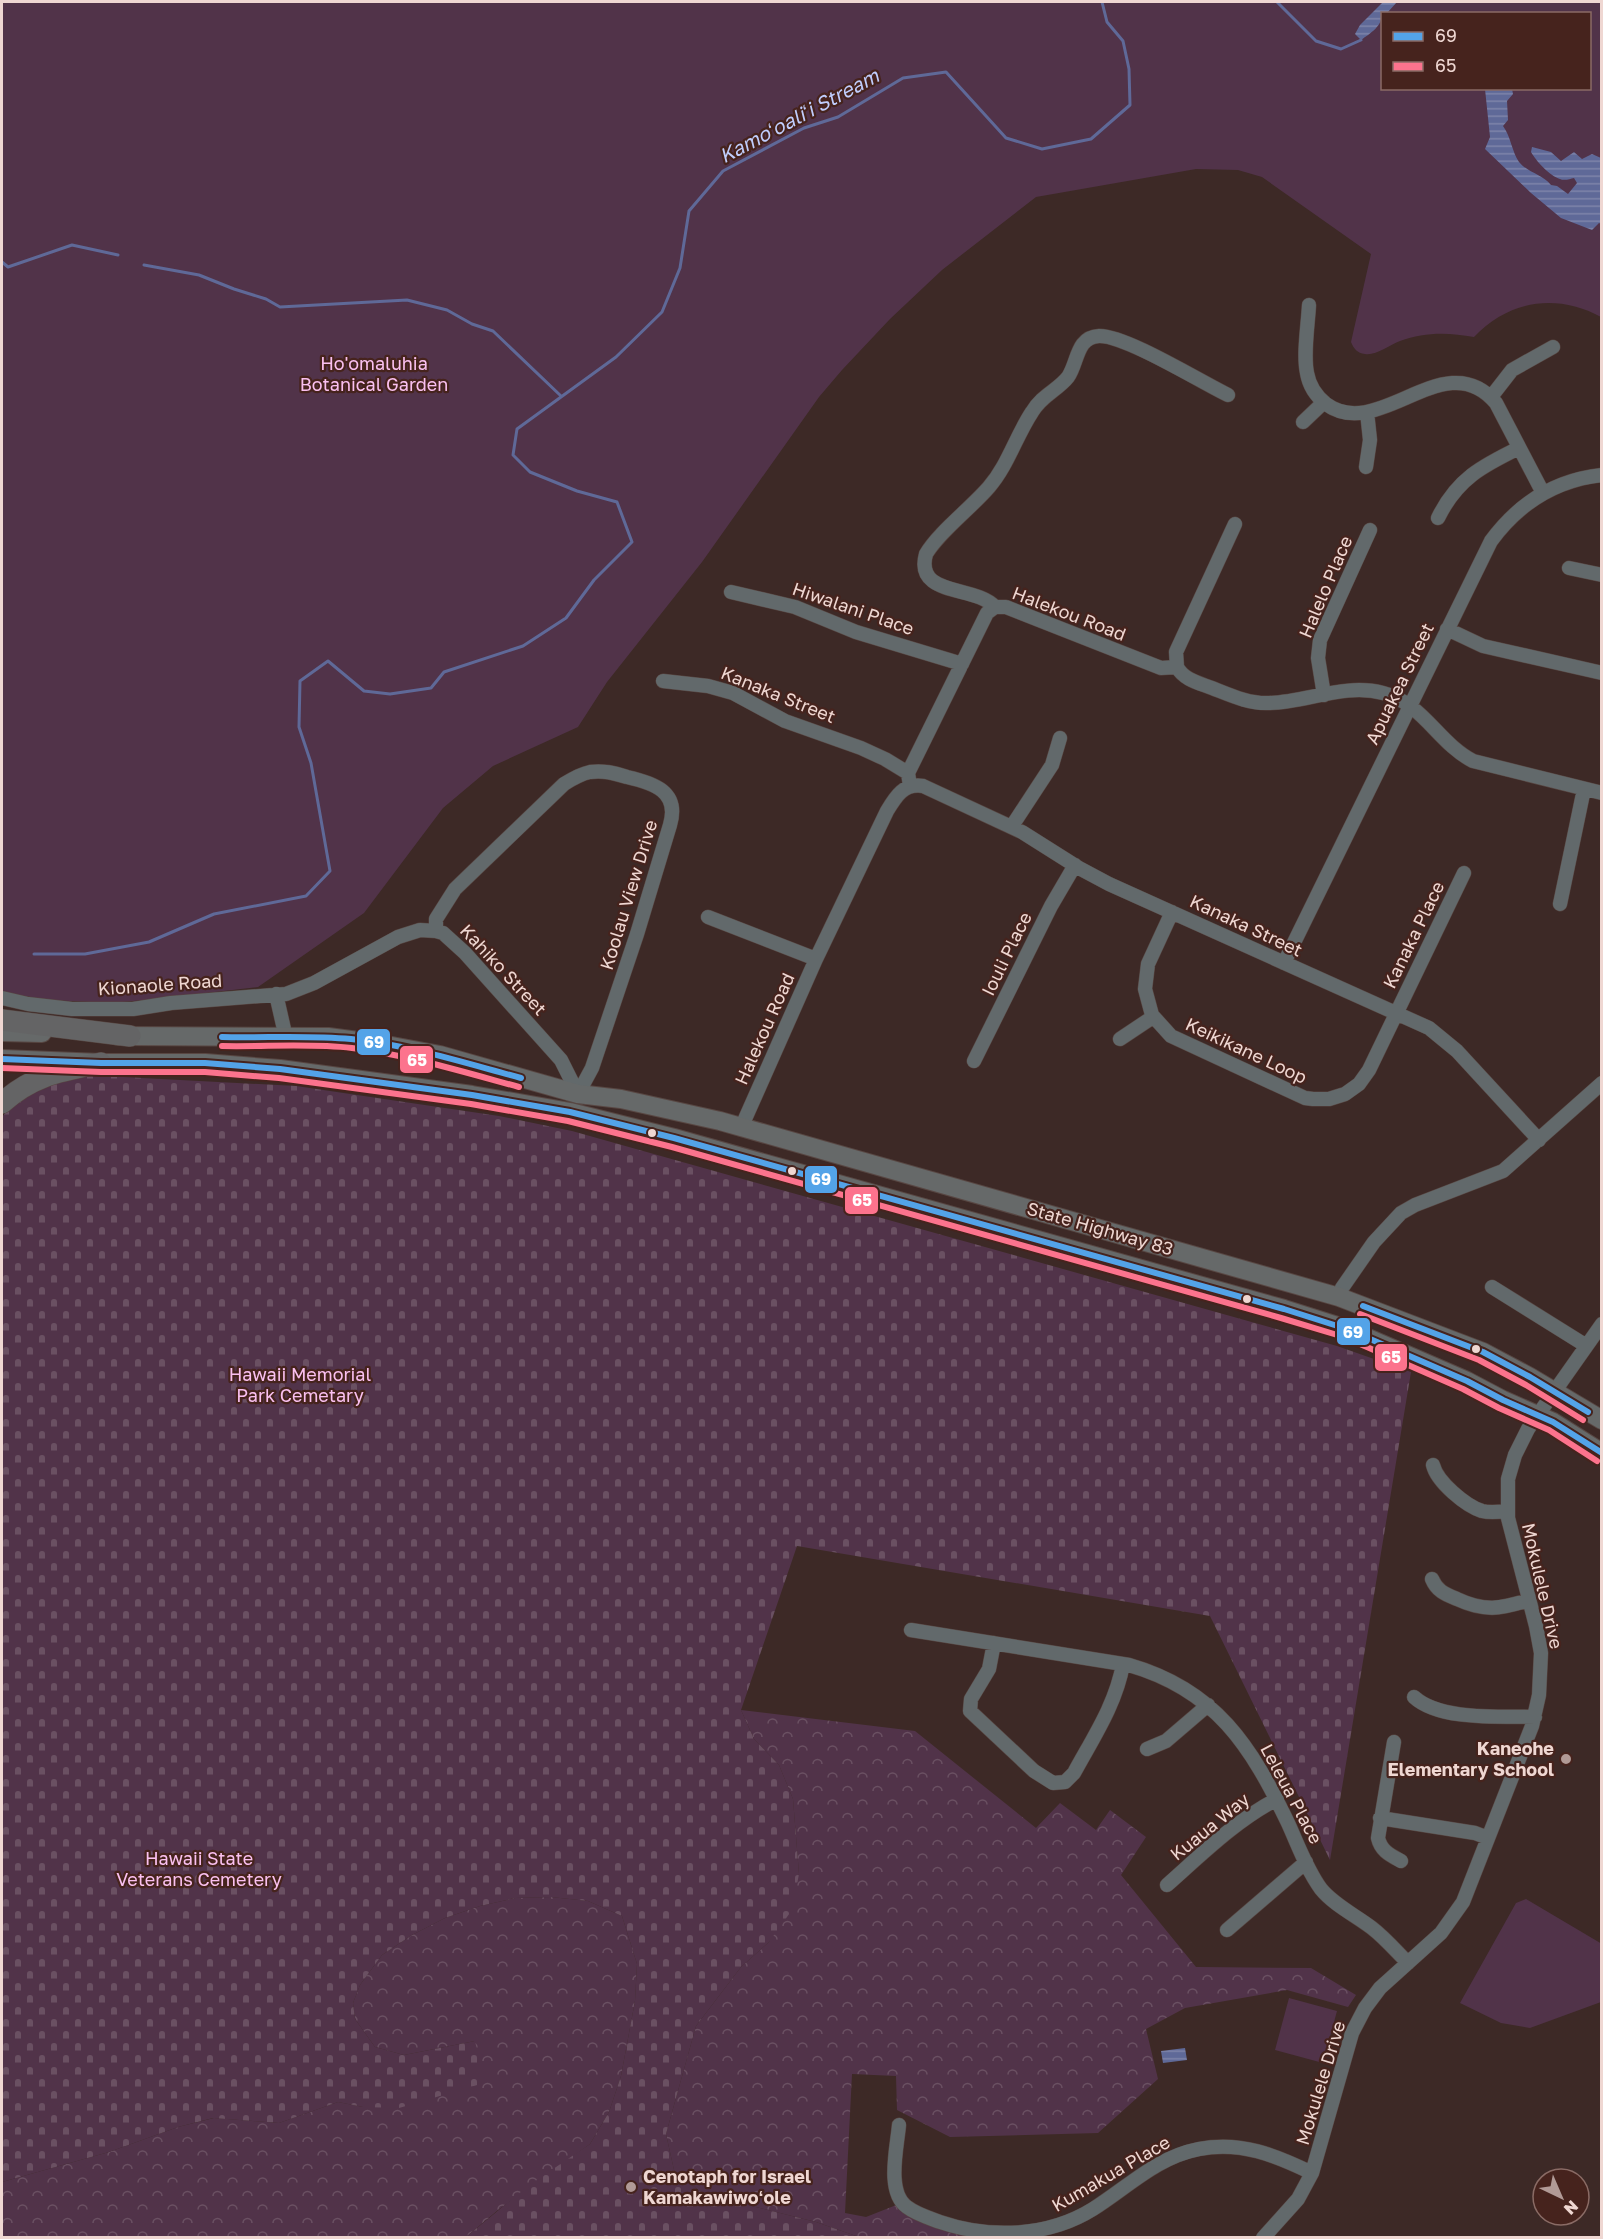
<svg xmlns="http://www.w3.org/2000/svg" width="1603" height="2239" font-family="'Golos Text',sans-serif">
<defs>
<pattern id="forest-crowns" width="20" height="18" patternUnits="userSpaceOnUse" patternTransform="scale(1.5)"><rect width="20" height="18" fill="#513349"/><path d="M2 6a3 3 0 1 1 6 0M12 15a3 3 0 1 1 6 0" fill="none" stroke="#6a5062"/></pattern>
<pattern id="cemetery-stones" width="16" height="16" patternUnits="userSpaceOnUse" patternTransform="scale(1.5)"><rect width="16" height="16" fill="#513349"/><path d="M2 7V4a2 2 0 0 1 4 0v3zM10 15v-3a2 2 0 0 1 4 0v3z" fill="#6a5062"/></pattern>
<pattern id="water-rules" width="6" height="5" patternUnits="userSpaceOnUse" patternTransform="scale(1.5)"><rect width="6" height="5" fill="#5f6998"/><path d="M0 2.5h6" fill="none" stroke="#7e85aa"/></pattern>
</defs>
<rect width="100%" height="100%" fill="#3d2926"/>
<path fill="url(#forest-crowns)" d="M741,1710l174,21 121,97 24,-25 36,27 14,-20 36,27 -25,38 75,92 115,1 45,27 -8,12 -61,-17 -102,18 -39,21 12,50 -60,54 -148,4 -53,-27 -1,-34 -44,-2 -7,139 21,4 38,-15 72,34 44,1h-161l-43,-15 -113,-28 -29,-24 -8,-36 30,-108 45,-59 28,-25 30,-68 -6,-75 -14,-34 -25,-26z
M551,1897l37,4 34,15 15,48 -2,37 -14,75 -12,36 -19,32 -92,66 -32,27h-464v-55l107,-30 69,-25 36,-9 65,5 59,-21 25,5 112,-66 -71,14 -29,-8 -20,-28 -2,-16 7,-18 22,-30 30,-20 33,-17 35,-12 35,-8z"/>
<path fill="url(#cemetery-stones)" d="M85,1075l211,11 203,30 73,15 765,215 74,26 -81,488 -120,-244 -413,-70 -56,164 13,29 25,26 14,34 6,75 -7,36 -23,32 -28,25 -45,59 -30,108 8,36 29,24 113,28 43,15h-393l62,-51 62,-42 19,-32 12,-36 14,-75 2,-37 -15,-48 -34,-15 -37,-4 -36,1 -35,8 -35,12 -33,17 -30,20 -22,30 -7,18 2,16 20,28 29,8 71,-14 9,42 -85,25 -36,-1 -25,-5 -59,21 -66,-5 -35,9 -69,25 -107,30v-1065l9,-11 18,-16z"/>
<path fill="#513349" fill-rule="evenodd" d="M2,2h1599v315c-44,-24 -92,-17 -127,20 -26,-5 -50,-5 -74,4 -10,4 -25,15 -35,13 -8,-1 -11,-5 -14,-12l20,-88 -109,-77 -24,-7 -42,-1 -160,28 -94,73 -52,49 -48,51 -23,27 -117,165 -95,120 -29,45 -85,39 -50,42 -79,105 -106,74 -103,12 -43,4 -64,-3 -46,-8zM1382,14h208v74h-208z
M1526,1899l76,45 -1,58 -71,26 -29,-5 -41,-20 56,-100z
M1289,1998l48,13 -14,52 -48,-13z"/>
<path fill="url(#water-rules)" d="M1383,2h14l-10,11 -5,1c0,12 -11,19 -21,26l-6,-6 5,-9z
M1485,89h27l1,5 -6,7 1,19 -5,6c8,11 9,26 16,36 9,11 23,12 32,23l6,1 11,8 9,-11 -3,-5c-4,1 -10,3 -14,1 -10,-3 -24,-18 -29,-27l1,-5 19,5 10,9 13,-9 8,7 10,-5 9,4v66l-2,-1 -7,7 -31,-12 -30,-25 -46,-44 5,-12z
M1185,2048l2,12 -24,3 -2,-12z"/>
<g fill="none" stroke-linecap="round" stroke-linejoin="round">
<path stroke="#5f6998" stroke-width="3" d="M1277,2l39,39 25,8 20,-9
M2,262l6,5 64,-22 46,10
M144,265l55,10 35,14 32,10 14,8 127,-7 40,10 25,14 21,7 68,65
M34,954h51l64,-12 65,-28 92,-18 24,-25 -19,-108 -12,-36 1,-46 28,-20 36,30 26,3 41,-6 13,-16 79,-26 43,-28 28,-38 38,-38 -15,-40 -40,-11 -47,-19 -17,-17 4,-26 99,-72 46,-45 18,-44 9,-57 34,-40 81,-43 34,-11 65,-39 43,-6 60,66 36,11 49,-10 39,-34 -1,-36 -6,-28 -16,-19 -5,-20"/>
<g stroke="#584743" stroke-width="15">
<path id="minor" d="M1309,305c-1,20 -6,49 -2,68 2,12 9,23 19,31 53,39 119,-62 170,-1l47,90
M1491,397l21,-27 41,-23
M1303,422l21,-20
M1366,467l4,-27 -3,-28
M1438,518c19,-39 44,-52 81,-70
M1569,568l33,7
M731,592l64,15 61,25 106,32
M995,607c-20,-22 -81,-10 -69,-53 13,-22 45,-46 63,-67 19,-22 27,-51 43,-75 10,-17 26,-22 36,-35 10,-14 8,-40 31,-41 26,-1 102,46 129,59
M1447,629l36,17 119,27
M1177,667l-1,-15 59,-128
M663,681l45,5 25,7 52,28 76,27 24,11 23,14
M1324,695l-6,-37 2,-18 50,-110
M910,786l-2,-13 79,-160 8,-6h11l155,61 16,-1c7,13 22,16 35,21 18,7 37,16 57,15 38,-1 76,-20 114,-10 40,10 55,50 90,68l129,32
M1012,826l40,-61 8,-27
M1560,904l24,-115
M1172,912l-24,52 -3,25 7,26 19,21 134,62 8,1h16l16,-5 14,-10 10,-14 95,-197
M708,917l108,42
M436,931v-12l19,-30 109,-105c8,-5 16,-10 26,-12 13,-2 24,1 37,5 26,6 53,14 43,48l-33,109 -45,134 -14,26
M1284,963l207,-422c28,-38 64,-61 111,-66
M276,994l10,44
M2,998l26,6 44,5h61l38,-6 115,-9 28,-11 84,-46 22,-7 16,1 7,2 22,20 96,107 17,34
M1120,1039l33,-22
M974,1061l77,-155 24,-41
M741,1128l75,-169 71,-148c9,-15 17,-28 36,-25l99,46 57,36 30,16 320,144 28,23 82,89
M1492,1287l93,58
M1339,1297l3,-9 32,-46 27,-29 14,-8 88,-34 99,-88
M1433,1465c4,17 33,41 49,46 8,2 17,1 25,0
M1432,1579c5,12 13,15 25,20 28,13 43,10 72,1
M911,1630l218,35c87,25 122,81 159,158 10,22 19,47 33,66 13,16 34,26 51,39 13,10 24,23 36,35
M994,1643l-5,26 -18,30 -1,12 64,60 19,12 12,-1 9,-9c19,-35 42,-69 49,-109
M1414,1697c26,24 87,19 121,20
M1394,1742l-16,96c3,13 12,17 23,23
M1147,1749l19,-8 42,-36
M1380,1818l95,15 13,5
M1167,1885c35,-31 68,-64 110,-86
M1227,1930l79,-68
M899,2125c-2,23 -13,67 8,82 9,7 22,11 33,15 50,17 108,15 153,-13 35,-22 64,-52 106,-60 42,-8 76,6 113,24
M1263,2238l35,-39 14,-26 40,-140 13,-25 15,-20 61,-55 22,-31 69,-176 7,-31 2,-42 -5,-27 -28,-108v-39l7,-24 13,-26 74,-105"/>
</g>
<g stroke="#584743" stroke-width="20">
<path id="major" d="M2,1032l40,1
M118,1036l210,1 53,7 59,11 138,39 43,5 99,22 619,176 144,55 47,25 72,43
M2,1059l99,4h104l75,6 192,26 98,17 104,26 610,171 63,20 120,52 36,19 50,22 49,31"/>
</g>
<g stroke="#584743" stroke-width="22">
<path id="highway" d="M2,1020l128,16
M2,1103c31,-28 59,-32 99,-40"/>
</g>
<use href="#minor" stroke="#62696b" stroke-width="14"/>
<use href="#major" stroke="#666969" stroke-width="18"/>
<use href="#highway" stroke="#646465" stroke-width="21"/>
<g stroke="#46231d" stroke-width="10">
<path id="bus-1" d="M222,1037c43,1 86,-2 129,2 58,6 114,24 170,39
M2,1059l99,4h104l75,6 192,26 98,17 104,26 610,171 63,20 120,52 36,19 50,22 49,31
M1363,1306l120,46 47,25 58,35"/>
</g>
<g stroke="#46231d" stroke-width="10">
<path id="bus-2" d="M222,1046c43,1 87,-3 130,2 56,7 112,24 167,39
M2,1068l99,4h104l74,6 192,26 97,17 104,26 609,171 63,19 119,52 36,19 50,22 48,31
M1360,1314l119,46 47,25 57,35"/>
</g>
<use href="#bus-1" stroke="#53a3e8" stroke-width="6"/>
<use href="#bus-2" stroke="#fc738d" stroke-width="6"/>
</g>
<g fill="#efd7d2" stroke="#46231d" stroke-width="2">
<circle cx="652" cy="1133" r="5"/>
<circle cx="792" cy="1171" r="5"/>
<circle cx="1247" cy="1299" r="5"/>
<circle cx="1476" cy="1349" r="5"/>
</g>
<g fill="#b19a96" stroke="#46231d" stroke-width="2">
<circle cx="1566" cy="1759" r="6"/>
<circle cx="631" cy="2187" r="6"/>
</g>
<g text-anchor="middle" stroke-width="4.5" stroke-linejoin="round" paint-order="stroke">
<g font-size="18" fill="#fac0f0" stroke="#46231d">
<text x="374" y="370">Ho'omaluhia<tspan x="374" dy="21">Botanical Garden</tspan></text>
<text x="300" y="1381">Hawaii Memorial<tspan x="300" dy="21">Park Cemetary</tspan></text>
<text x="199" y="1865">Hawaii State<tspan x="199" dy="21">Veterans Cemetery</tspan></text>
</g>
<g font-size="18" fill="#efd7d2" stroke="#46231d">
<text transform="translate(1326 587) rotate(-67)" y="6">Halelo Place</text>
<text transform="translate(853 609) rotate(19)" y="6">Hiwalani Place</text>
<text transform="translate(1069 614) rotate(21)" y="6">Halekou Road</text>
<text transform="translate(1400 684) rotate(-64)" y="6">Apuakea Street</text>
<text transform="translate(778 695) rotate(22)" y="6">Kanaka Street</text>
<text transform="translate(629 895) rotate(-73)" y="6">Koolau View Drive</text>
<text transform="translate(1246 926) rotate(25)" y="6">Kanaka Street</text>
<text transform="translate(1414 935) rotate(-64)" y="6">Kanaka Place</text>
<text transform="translate(1007 954) rotate(-64)" y="6">Iouli Place</text>
<text transform="translate(503 970) rotate(47)" y="6">Kahiko Street</text>
<text transform="translate(160 985) rotate(-4)" y="6">Kionaole Road</text>
<text transform="translate(765 1029) rotate(-66)" y="6">Halekou Road</text>
<text transform="translate(1246 1051) rotate(25)" y="6">Keikikane Loop</text>
<text transform="translate(1100 1229) rotate(16)" y="6">State Highway 83</text>
<text transform="translate(1542 1586) rotate(77)" y="6">Mokulele Drive</text>
<text transform="translate(1291 1794) rotate(62)" y="6">Leleua Place</text>
<text transform="translate(1210 1827) rotate(-39)" y="6">Kuaua Way</text>
<text transform="translate(1321 2083) rotate(-73)" y="6">Mokulele Drive</text>
<text transform="translate(1111 2174) rotate(-30)" y="6">Kumakua Place</text>
</g>
<g font-size="18" font-weight="bold" fill="#efd7d2" stroke="#46231d" text-anchor="end">
<text x="1554" y="1755">Kaneohe<tspan x="1554" dy="21">Elementary School</tspan></text>
<text x="643" y="2183" text-anchor="start">Cenotaph for Israel<tspan x="643" dy="21">Kamakawiwoʻole</tspan></text>
</g>
<g font-size="20" font-style="italic" fill="#c0cdfc" stroke="#46231d">
<text transform="translate(799 116) rotate(-28)" y="7">Kamoʻoaliʻi Stream</text>
</g>
</g>
<g stroke="#46231d" stroke-width="2">
<rect x="356" y="1028" width="35" height="28" rx="6" fill="#53a3e8"/>
<rect x="399" y="1045" width="35" height="29" rx="6" fill="#fc738d"/>
<rect x="804" y="1165" width="34" height="29" rx="6" fill="#53a3e8"/>
<rect x="844" y="1186" width="35" height="29" rx="6" fill="#fc738d"/>
<rect x="1336" y="1317" width="35" height="29" rx="6" fill="#53a3e8"/>
<rect x="1374" y="1343" width="34" height="29" rx="6" fill="#fc738d"/>
</g>
<g font-size="16" text-anchor="middle" font-weight="bold" fill="#fff">
<text x="374" y="1048">69</text>
<text x="417" y="1066">65</text>
<text x="821" y="1185">69</text>
<text x="862" y="1206">65</text>
<text x="1353" y="1338">69</text>
<text x="1391" y="1363">65</text>
</g>
<rect width="1603" height="2239" fill="none" stroke="#efd7d2" stroke-width="6"/>
<rect x="1381" y="12" width="210" height="78" fill="#46231d" stroke="#8a6b65" stroke-width="1.5"/>
<rect x="1393" y="32" width="30" height="9" fill="#53a3e8" stroke="#8a6b65" stroke-width="1.5"/>
<text x="1435" y="42" font-size="18" fill="#efd7d2">69</text>
<rect x="1393" y="62" width="30" height="9" fill="#fc738d" stroke="#8a6b65" stroke-width="1.5"/>
<text x="1435" y="72" font-size="18" fill="#efd7d2">65</text>
<g transform="translate(1561 2197) rotate(136)"><circle r="28" fill="#46231d" stroke="#8a6b65" stroke-width="1.5"/>
<path d="M0-4.5L10 22L0 15L-10 22Z" fill="#b19a96"/>
<text y="-9" font-size="16" font-weight="bold" text-anchor="middle" fill="#efd7d2">N</text>
</g>
</svg>
